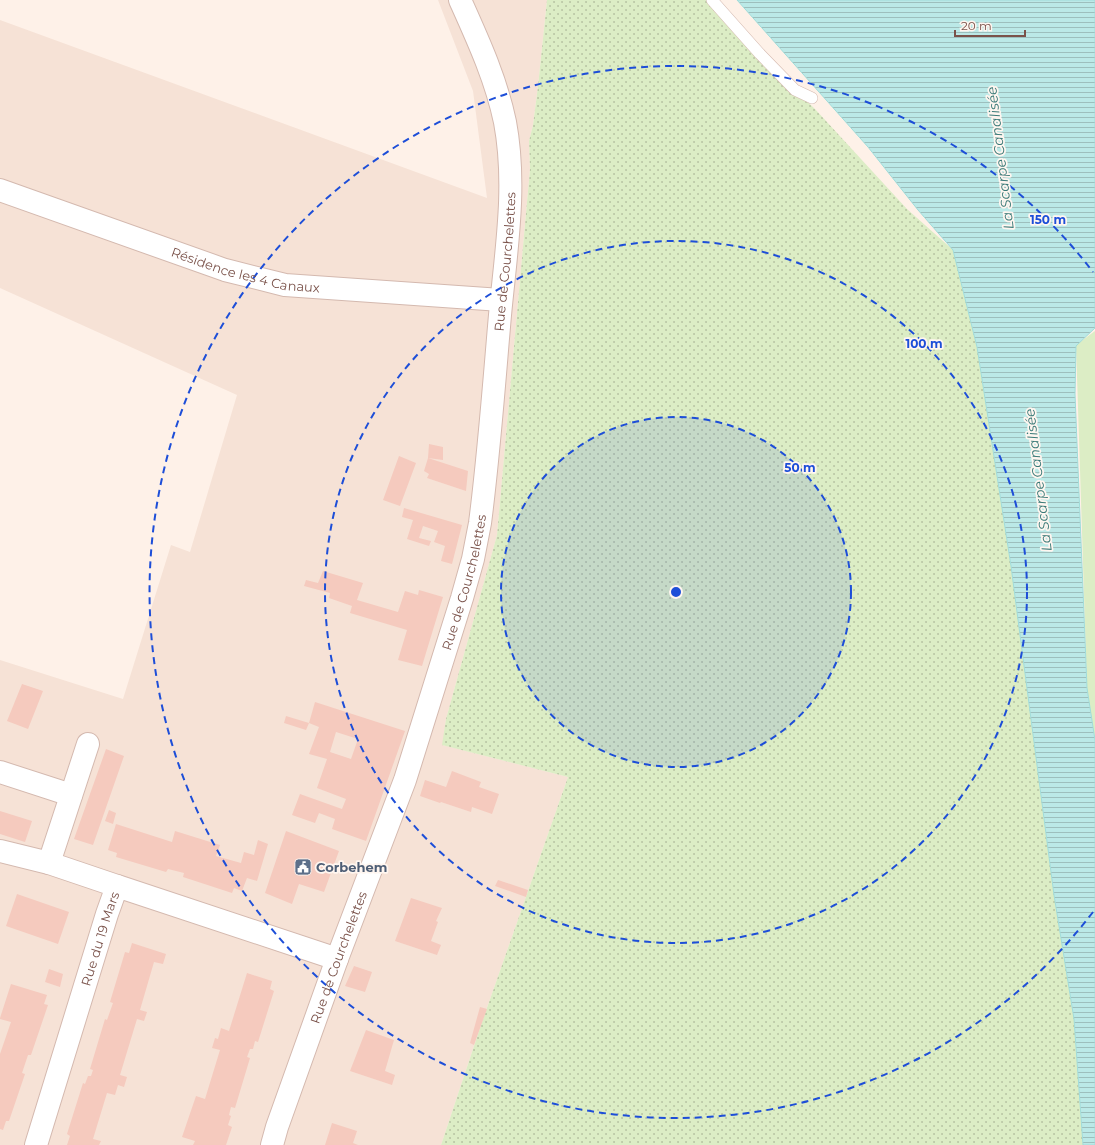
<svg xmlns="http://www.w3.org/2000/svg" width="1095" height="1145" font-family="Montserrat,sans-serif">
<defs>
<pattern id="grass-dots" width="8" height="8" patternUnits="userSpaceOnUse"><rect width="8" height="8" fill="#dcedc5"/><path d="M2 2h.1M6 6h.1" fill="none" stroke="#b7c3a2" stroke-width="1.8" stroke-linecap="round"/></pattern>
<pattern id="water-rules" width="6" height="5" patternUnits="userSpaceOnUse"><rect width="6" height="5" fill="#bbe9e7"/><path d="M0 2.5h6" fill="none" stroke="#9dbfbd"/></pattern>
</defs>
<rect width="100%" height="100%" fill="#fef1e8"/>
<path fill="#f6e2d6" d="M438,0h109l-9,86 -5,39 -4,16 1,28 -33,366 -51,184 -3,26 125,32 -86,245 -41,123h-441v-485l123,39 48,-154 19,7 47,-157 -237,-107v-268l487,178 -14,-107z"/>
<path fill="url(#grass-dots)" d="M547,0h165l83,90 20,19 92,100 46,41 24,97 34,219 43,329 20,124 9,126h-642l41,-123 86,-245 -126,-32 4,-26 51,-184 33,-366 -1,-28 4,-16 5,-39z"/>
<path fill="#dcedc5" d="M1095,331v417l-8,-60 -11,-343z"/>
<path fill="url(#water-rules)" stroke="#a0dcda" d="M737,0h358v328l-19,18 -1,48 12,294 8,52v405h-12l-9,-126 -20,-124 -43,-329 -34,-219 -24,-97 -35,-40 -50,-63z"/>
<path fill="#f5cabe" fill-rule="evenodd" d="M429,444l14,3v13l-15,-2z
M399,456l17,7 -16,43 -17,-6z
M428,458l40,13 -2,20 -39,-13 2,-4 -5,-3z
M404,508l58,17 -10,39 -11,-3 4,-15 -11,-4 4,-11 -15,-5 -4,12 12,3 -2,5 -22,-7 6,-19 -11,-3z
M323,571l40,12 -6,17 41,12 7,-21 13,4 1,-5 24,7 -21,69 -24,-6 9,-30 -57,-17 2,-7 -23,-8 1,-5 -26,-7 2,-6 12,3z
M22,684l21,7 -15,38 -21,-8z
M315,702l90,29 -39,110 -34,-12 3,-10 -16,-6 -4,10 -23,-8 8,-21 42,15 4,-10 -29,-11 10,-29 -18,-5 10,-27 -10,-4zM336,732l22,7 -7,20 -21,-7z
M286,716l23,7 -3,7 -22,-7z
M106,749l18,7 -31,89 -19,-6z
M452,771l29,11 -2,5 20,7 -7,20 -20,-7 -1,5 -30,-10 -1,1 -20,-7 5,-16 21,7z
M109,810l7,3 -3,11 -8,-3z
M0,811l32,10 -7,21 -25,-8z
M116,824l56,18 3,-11 45,14 -4,11 25,7 3,-11 10,3 4,-15 10,4 -11,37 -10,-3 -5,13 -8,-3 -2,5 -49,-16 1,-4 -16,-4 -2,3 -50,-15 1,-4 -9,-3z
M286,831l53,20 -15,41 -25,-8 -7,20 -27,-11z
M498,880l30,10 -2,7 -31,-11z
M17,894l52,18 -11,32 -52,-18z
M411,898l31,10 -6,13 2,1 -7,19 10,4 -4,10 -42,-14z
M132,943l34,11 -3,10 -9,-2 -14,48 7,2 -3,9 -7,-2 -17,56 7,2 -3,10 -6,-2 -3,10 -8,-2 -14,46 8,2 -2,4h-32l3,-9 -3,-2 16,-51 2,1 3,-8h3l2,-6 -3,-1 15,-50 2,1 6,-17 -3,-1 15,-50 4,1z
M354,966l18,6 -7,20 -20,-6z
M49,969l14,5 -3,13 -15,-5z
M247,973l25,8 -2,8 4,2 -16,51 -3,-1 -2,8h-3l-3,8 3,1 -15,50 -4,-1 -2,8 2,1 -3,9 4,2 -6,18h-33l2,-4 -13,-4 14,-41 9,3 15,-49 -8,-2 3,-10 3,1 3,-11 8,3z
M11,984l36,11 -3,9 4,1 -17,50h-3l-6,18 3,1 -16,47h-3l-3,9 -3,-1v-75l11,-32 -11,-3v-1z
M480,1007l7,2 -13,36 -4,-2z
M366,1030l28,10 -9,31 10,4 -3,10 -42,-14z
M332,1123l25,8 -4,12 5,2h-33z"/>
<g fill="none" stroke-linecap="round" stroke-linejoin="round">
<g stroke="#d4b9af" stroke-width="12">
<path id="service" d="M712,0l48,54 35,36 17,8"/>
</g>
<g stroke="#d4b9af" stroke-width="24">
<g id="minor">
<path id="s1" d="M0,190l225,80 60,15 216,15"/>
<path d="M0,772l71,23"/>
<path d="M0,851l49,12 68,23"/>
<path d="M49,863l39,-119"/>
<path id="s2" d="M36,1145l71,-231 10,-28 220,73"/>
<path id="s3" d="M272,1145l5,-18 60,-168 68,-179 57,-182 11,-39 7,-36c9,-69 14,-139 20,-208 6,-64 17,-129 5,-193 -9,-43 -27,-82 -45,-122"/>
</g>
</g>
<use href="#service" stroke="#fff" stroke-width="11"/>
<use href="#minor" stroke="#fff" stroke-width="22"/>
</g>
<circle cx="676" cy="592" r="175" fill="#1d4ed8" fill-opacity=".12"/>
<g fill="none" stroke="#1d4ed8" stroke-width="2" stroke-dasharray="7 5">
<circle cx="676" cy="592" r="175"/>
<circle cx="676" cy="592" r="351"/>
<path d="M1093 912A526 526 0 1 1 1093 272"/>
</g>
<defs>
<g id="civic-square" transform="scale(0.9)"><rect x="-9" y="-9" width="18" height="18" rx="4" fill="#5c6f8a" stroke="#fff6f0"/><path d="M-.6-6.5H3V-4.5H.6V-3L4-1V1h2V6H-6V1h2V-1L-.6-3ZM-1.2 2.5V6h2.4V2.5Z" fill="#fff"/></g>
</defs>
<g fill-rule="evenodd">
<use href="#civic-square" x="303" y="867"/>
</g>
<g text-anchor="middle" stroke-width="3.5" stroke-linejoin="round" paint-order="stroke">
<g font-size="13" fill="#7a524a" stroke="#fff6f0">
<text dy="5" stroke="none"><textPath href="#s3" startOffset="919">Rue de Courchelettes</textPath></text>
<text dy="5" stroke="none"><textPath href="#s1" startOffset="259">Résidence les 4 Canaux</textPath></text>
<text dy="5" stroke="none"><textPath href="#s3" startOffset="595">Rue de Courchelettes</textPath></text>
<text dy="5" stroke="none"><textPath href="#s2" startOffset="216">Rue du 19 Mars</textPath></text>
<text dy="5" stroke="none"><textPath href="#s3" startOffset="199">Rue de Courchelettes</textPath></text>
</g>
<g font-size="13" font-weight="bold" fill="#4e5e75" stroke="#fff6f0" text-anchor="start">
<text x="316" y="872">Corbehem</text>
</g>
<g font-size="14" font-style="italic" fill="#397977" stroke="#fff6f0">
<text transform="translate(1000 158) rotate(-97)" y="5">La Scarpe Canalisée</text>
<text transform="translate(1038 480) rotate(-97)" y="5">La Scarpe Canalisée</text>
</g>
</g>
<circle cx="676" cy="592" r="6" fill="#1d4ed8" stroke="#fff6f0" stroke-width="2"/>
<g font-size="12" text-anchor="middle" font-weight="bold" fill="#1d4ed8" stroke="#fff6f0" stroke-width="3.5" stroke-linejoin="round" paint-order="stroke">
<text x="1048" y="224">150 m</text>
<text x="924" y="348">100 m</text>
<text x="800" y="472">50 m</text>
</g>
<path d="M955 30v6h70v-6" fill="none" stroke="#7a524a" stroke-width="2"/>
<text x="961" y="30" font-size="12" fill="#7a524a" stroke="#fff6f0" stroke-width="3" paint-order="stroke">20 m</text>
</svg>
